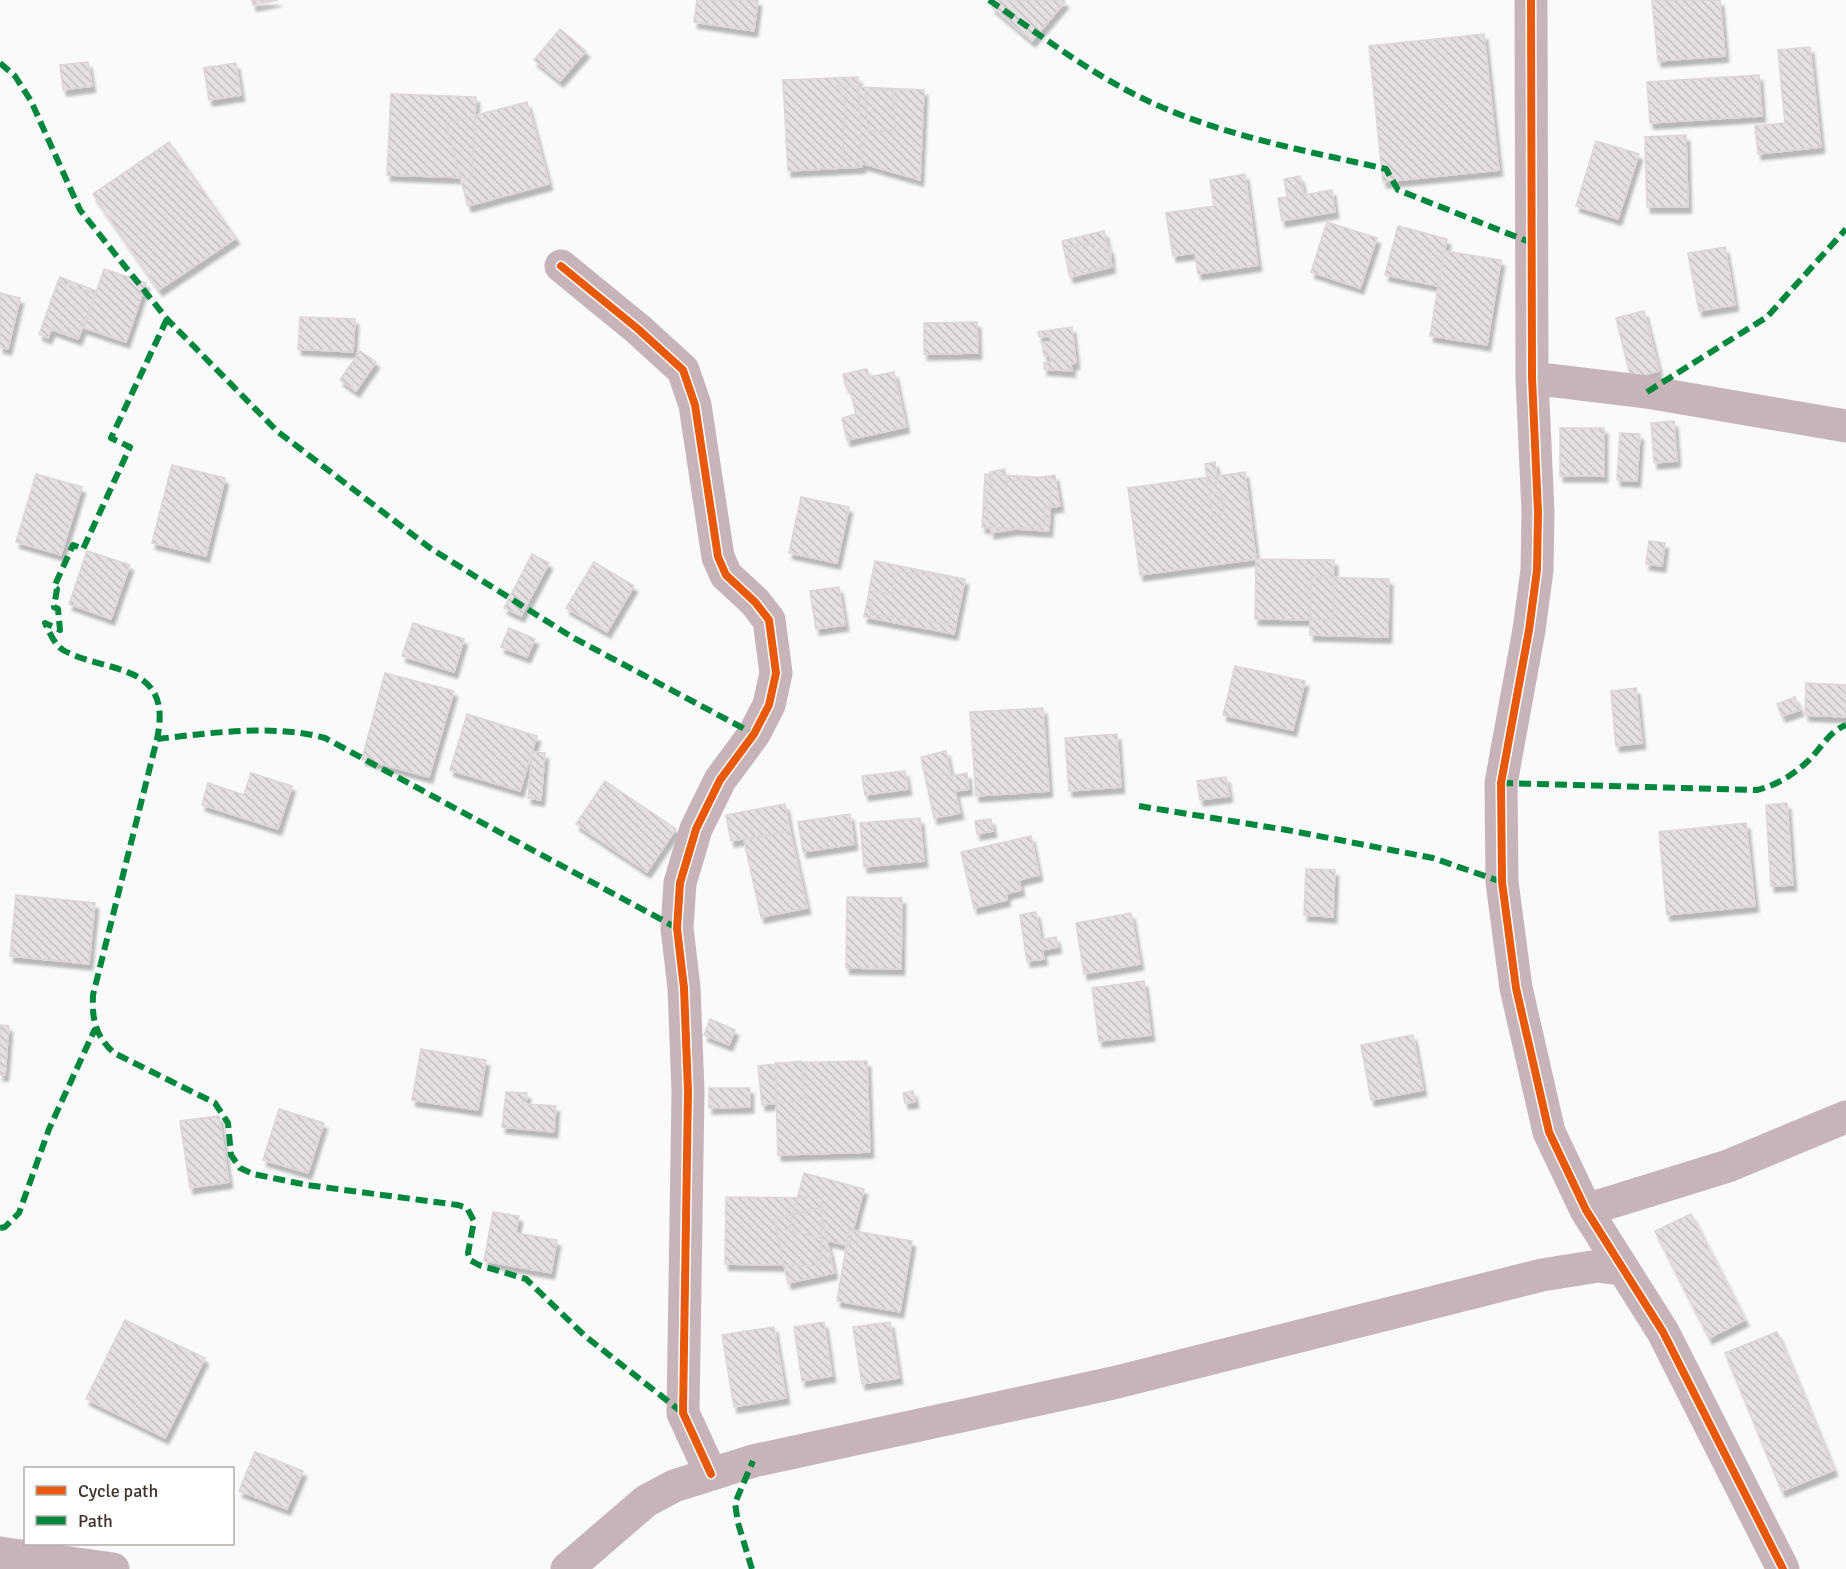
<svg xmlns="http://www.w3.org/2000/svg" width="1846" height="1569" font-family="Signika,sans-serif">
<defs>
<pattern id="building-back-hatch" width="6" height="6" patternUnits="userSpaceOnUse" patternTransform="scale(1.5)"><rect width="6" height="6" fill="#e6dfe1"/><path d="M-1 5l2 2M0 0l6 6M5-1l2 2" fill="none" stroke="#c6c0c1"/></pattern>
<filter id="shadow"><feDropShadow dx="3.5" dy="6" stdDeviation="1.5" flood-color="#0004"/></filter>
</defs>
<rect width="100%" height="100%" fill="#fafafa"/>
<path fill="url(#building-back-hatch)" stroke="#dcd6da" stroke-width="1.5" filter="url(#shadow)" d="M252,0h26l-25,5z
M697,0h61l-4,31 -60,-9z
M998,0h65l2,2 -33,39 -40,-34z
M1652,0h68l5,56 -67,5z
M560,29l26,22 -26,30 -26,-21z
M1484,34l15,136 -116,12 -14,-136z
M1810,47l11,100 -63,7 -3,-28 30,-3 -7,-73z
M88,62l4,24 -29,4 -3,-25z
M236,63l5,32 -32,5 -5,-32z
M1759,75l3,41 -112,7 -3,-41z
M858,77l4,90 -74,4 -5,-91z
M837,86l87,4 -4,90 -77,-22 2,-57z
M893,89l2,41 -27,2 -3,-41z
M391,94l85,3 -4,81 -85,-3z
M527,102l22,82 -81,22 -22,-83z
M1686,135l2,72h-41l-2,-70z
M1596,141l43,13 -21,65 -42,-13z
M169,142l67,96 -77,52 -66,-96z
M1245,174l13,91 -60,9 -3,-21 -22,3 -7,-43 48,-7 -4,-26z
M1300,176l4,19 28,-5 3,22 -53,9 -4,-23 9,-1 -3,-18z
M1327,222l50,16 -17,50 -49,-16z
M1398,226l49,13 -9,47 -53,-11z
M1104,231l8,36 -42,10 -8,-36z
M1094,244l1,6 15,-2 1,10 -4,1 1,8 -38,4 -2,-24z
M1725,247l10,58 -36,6 -11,-58z
M1444,251l57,9 -14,85 -57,-9z
M104,269l42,14 -20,59 -42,-14z
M60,277l36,14 -17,46 -27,-9 -4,10 -9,-4z
M58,281l37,13 -17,45 -36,-13z
M0,293l20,5 -12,51 -8,-2z
M1644,311l15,60 -28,7 -15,-60z
M300,317l55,2 -2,33 -55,-3z
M977,322l1,31 -54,1v-31z
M1072,327l4,36 -5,1 1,7 -28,-2v-6l7,-1 -1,-7 -6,1 -2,-13 9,-1 -1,-7 -11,2 -1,-5z
M360,351l16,11 -20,29 -16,-11z
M867,369l2,8 25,-5 12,55 -59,13 -5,-22 14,-4 -7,-28 -3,1 -3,-13z
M1674,421l3,40 -23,2 -3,-40z
M1560,428h44v48h-44z
M1620,433l20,1 -3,47 -20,-1z
M1215,462l3,20 -10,2 -3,-20z
M172,465l53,13 -19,78 -54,-13z
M1005,469l1,13 49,-7 5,31 -16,2 2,16 -55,9 -7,-42 9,-1 -3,-18z
M1245,472l11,87 -116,16 -12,-87z
M36,474l46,13 -21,68 -45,-13z
M985,474l67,4 -3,53 -67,-4z
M1221,492l3,22 -11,2 -4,-22z
M801,497l48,10 -12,56 -48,-10z
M1649,541l16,2 -3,23 -16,-2z
M87,551l43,14 -19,54 -42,-15z
M532,554l17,9 -28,53 -17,-8z
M1256,559l78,1 -1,60 -78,-1z
M875,561l90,18 -11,55 -90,-17z
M594,562l40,24 -27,46 -41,-24z
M895,571l61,7 -7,46 -79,-10 3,-23 19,3z
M1311,577l78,2 -1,58 -78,-2z
M839,587l6,38 -29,4 -6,-38z
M413,623l51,16 -10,33 -52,-16z
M509,628l26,11 -8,18 -26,-10z
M1235,666l70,15 -12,49 -70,-15z
M385,673l69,18 -25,86 -67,-18z
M1806,683l40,2v32l-41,-2z
M1636,688l6,55 -26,3 -5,-55z
M1795,697l5,13 -18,6 -5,-12z
M1043,708l6,83 -73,5 -6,-84z
M467,714l70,22 -17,55 -70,-21z
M1117,734l4,53 -52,4 -4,-53z
M946,751l5,25 16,-3 2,16 -14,2 5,22 -26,5 -13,-61z
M532,752l13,1 -4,47 -13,-2z
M905,771l3,18 -43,6 -3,-19z
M251,773l41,13 -14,43 -76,-24 6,-22 36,12z
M1226,777l3,19 -29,4 -3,-19z
M605,781l71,48 -29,43 -71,-48z
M1787,803l6,82 -22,1 -5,-81z
M785,804l5,27 -59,10 -5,-26z
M850,814l4,30 -51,8 -5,-30z
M920,818l4,43 -60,6 -4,-44z
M991,819l2,12 -16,3 -2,-13z
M1746,823l9,83 -88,9 -8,-83z
M790,831l17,77 -46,9 -17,-77z
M1031,836l8,39 -20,5 2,10 -15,4 1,6 -33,8 -13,-56z
M1306,869l29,1 -2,47 -29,-2z
M16,895l79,8 -6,61 -79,-8z
M847,897l55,1 -1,71 -55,-1z
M1036,912l5,28 15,-3 2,10 -16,3 2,9 -17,2 -7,-46z
M1131,913l9,51 -56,10 -8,-51z
M1144,981l7,54 -52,6 -7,-53z
M710,1019l25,11 -6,15 -25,-10z
M0,1025l9,1 -4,49h-5z
M1413,1035l10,55 -52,10 -10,-55z
M421,1049l65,11 -8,50 -66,-10z
M801,1061l4,39 -43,5 -4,-39z
M867,1061l3,91 -92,3 -3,-92z
M709,1088h41v19l-41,1z
M913,1091l2,11 -10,1 -2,-10z
M506,1092l21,1 -1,11 30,2 -2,26 -52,-5z
M279,1109l45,14 -16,50 -45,-13z
M219,1116l10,66 -39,6 -10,-67z
M804,1173l60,16 -15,57 -60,-16z
M726,1197l96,1 -1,68 -96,-2z
M820,1208l14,65 -46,10 -14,-64z
M493,1212l26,4 -3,17 41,7 -6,33 -67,-12z
M1691,1214l54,106 -36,18 -54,-107z
M849,1230l63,11 -12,71 -63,-11z
M125,1320l80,38 -40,80 -79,-39z
M824,1322l8,54 -30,5 -8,-54z
M890,1322l9,56 -37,6 -9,-57z
M774,1327l12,71 -52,9 -12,-72z
M1777,1332l57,138 -52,21 -57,-138z
M255,1452l48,19 -16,38 -48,-18z"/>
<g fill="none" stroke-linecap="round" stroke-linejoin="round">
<path stroke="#c6b4b9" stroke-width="33" d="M1531,0l1,378 6,134 -1,58 -8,60 -28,153 1,99 14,106 33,144 37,78 77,122 120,237
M561,266l77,63 45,41 12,35 23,152 8,18 29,27 14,18 7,53 -7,32 -15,29 -34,46 -24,49 -16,54 -3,45 7,60 4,103 -5,322 28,61
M1532,378l115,14 199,34
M1586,1210l142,-44 118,-49
M0,1553l113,16
M567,1569l79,-68 28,-15 79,-25 360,-78 429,-108 56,-9 25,3"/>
<path stroke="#00873e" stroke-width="6" stroke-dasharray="12 6" stroke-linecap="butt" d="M989,0c46,31 91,66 141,92 80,42 169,57 256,77l12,21 134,53
M0,63l15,13 16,25 49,109 87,109 110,112 153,117 142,89 182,97
M167,319l-56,119 19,9 -47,102 -10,-4 -19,42 3,2 -3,18 4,2 2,21 -15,-7c5,10 9,21 18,27 43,24 111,11 94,89l-64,256c-1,25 2,40 21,58l101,50 13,20 3,32 9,13 13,6 54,11 151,20 9,3 7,13 -6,32 2,7 9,5 47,14 59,57 98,77
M1647,392l120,-75 79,-88
M157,739c52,-6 117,-15 168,-1l352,190
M1501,783l256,7c20,-5 36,-15 51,-29 12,-11 21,-30 38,-36
M1139,806l148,24 146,28 69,24
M0,1228l5,-1 14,-14 30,-84 46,-100
M752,1569l-14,-46 -3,-20 18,-42"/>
<g stroke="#fff" stroke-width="11">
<path id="cycleway" d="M1531,0l1,378 6,134 -1,58 -8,60 -28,153 1,99 14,106 33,144 37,78 77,122 120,237
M561,266l77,63 45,41 12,35 23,152 8,18 29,27 14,18 7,53 -7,32 -15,29 -34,46 -24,49 -16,54 -3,45 7,60 4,103 -5,322 28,61"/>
</g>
<use href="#cycleway" stroke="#e8590c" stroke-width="8"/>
</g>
<rect x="24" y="1467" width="210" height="78" fill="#ffffff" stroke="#b2adaa" stroke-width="1.5"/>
<rect x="36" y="1486" width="30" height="9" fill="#e8590c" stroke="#b2adaa" stroke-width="1.5"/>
<text x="78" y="1497" font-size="18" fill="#3f332b">Cycle path</text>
<rect x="36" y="1516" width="30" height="9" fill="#00873e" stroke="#b2adaa" stroke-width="1.5"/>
<text x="78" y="1527" font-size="18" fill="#3f332b">Path</text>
</svg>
